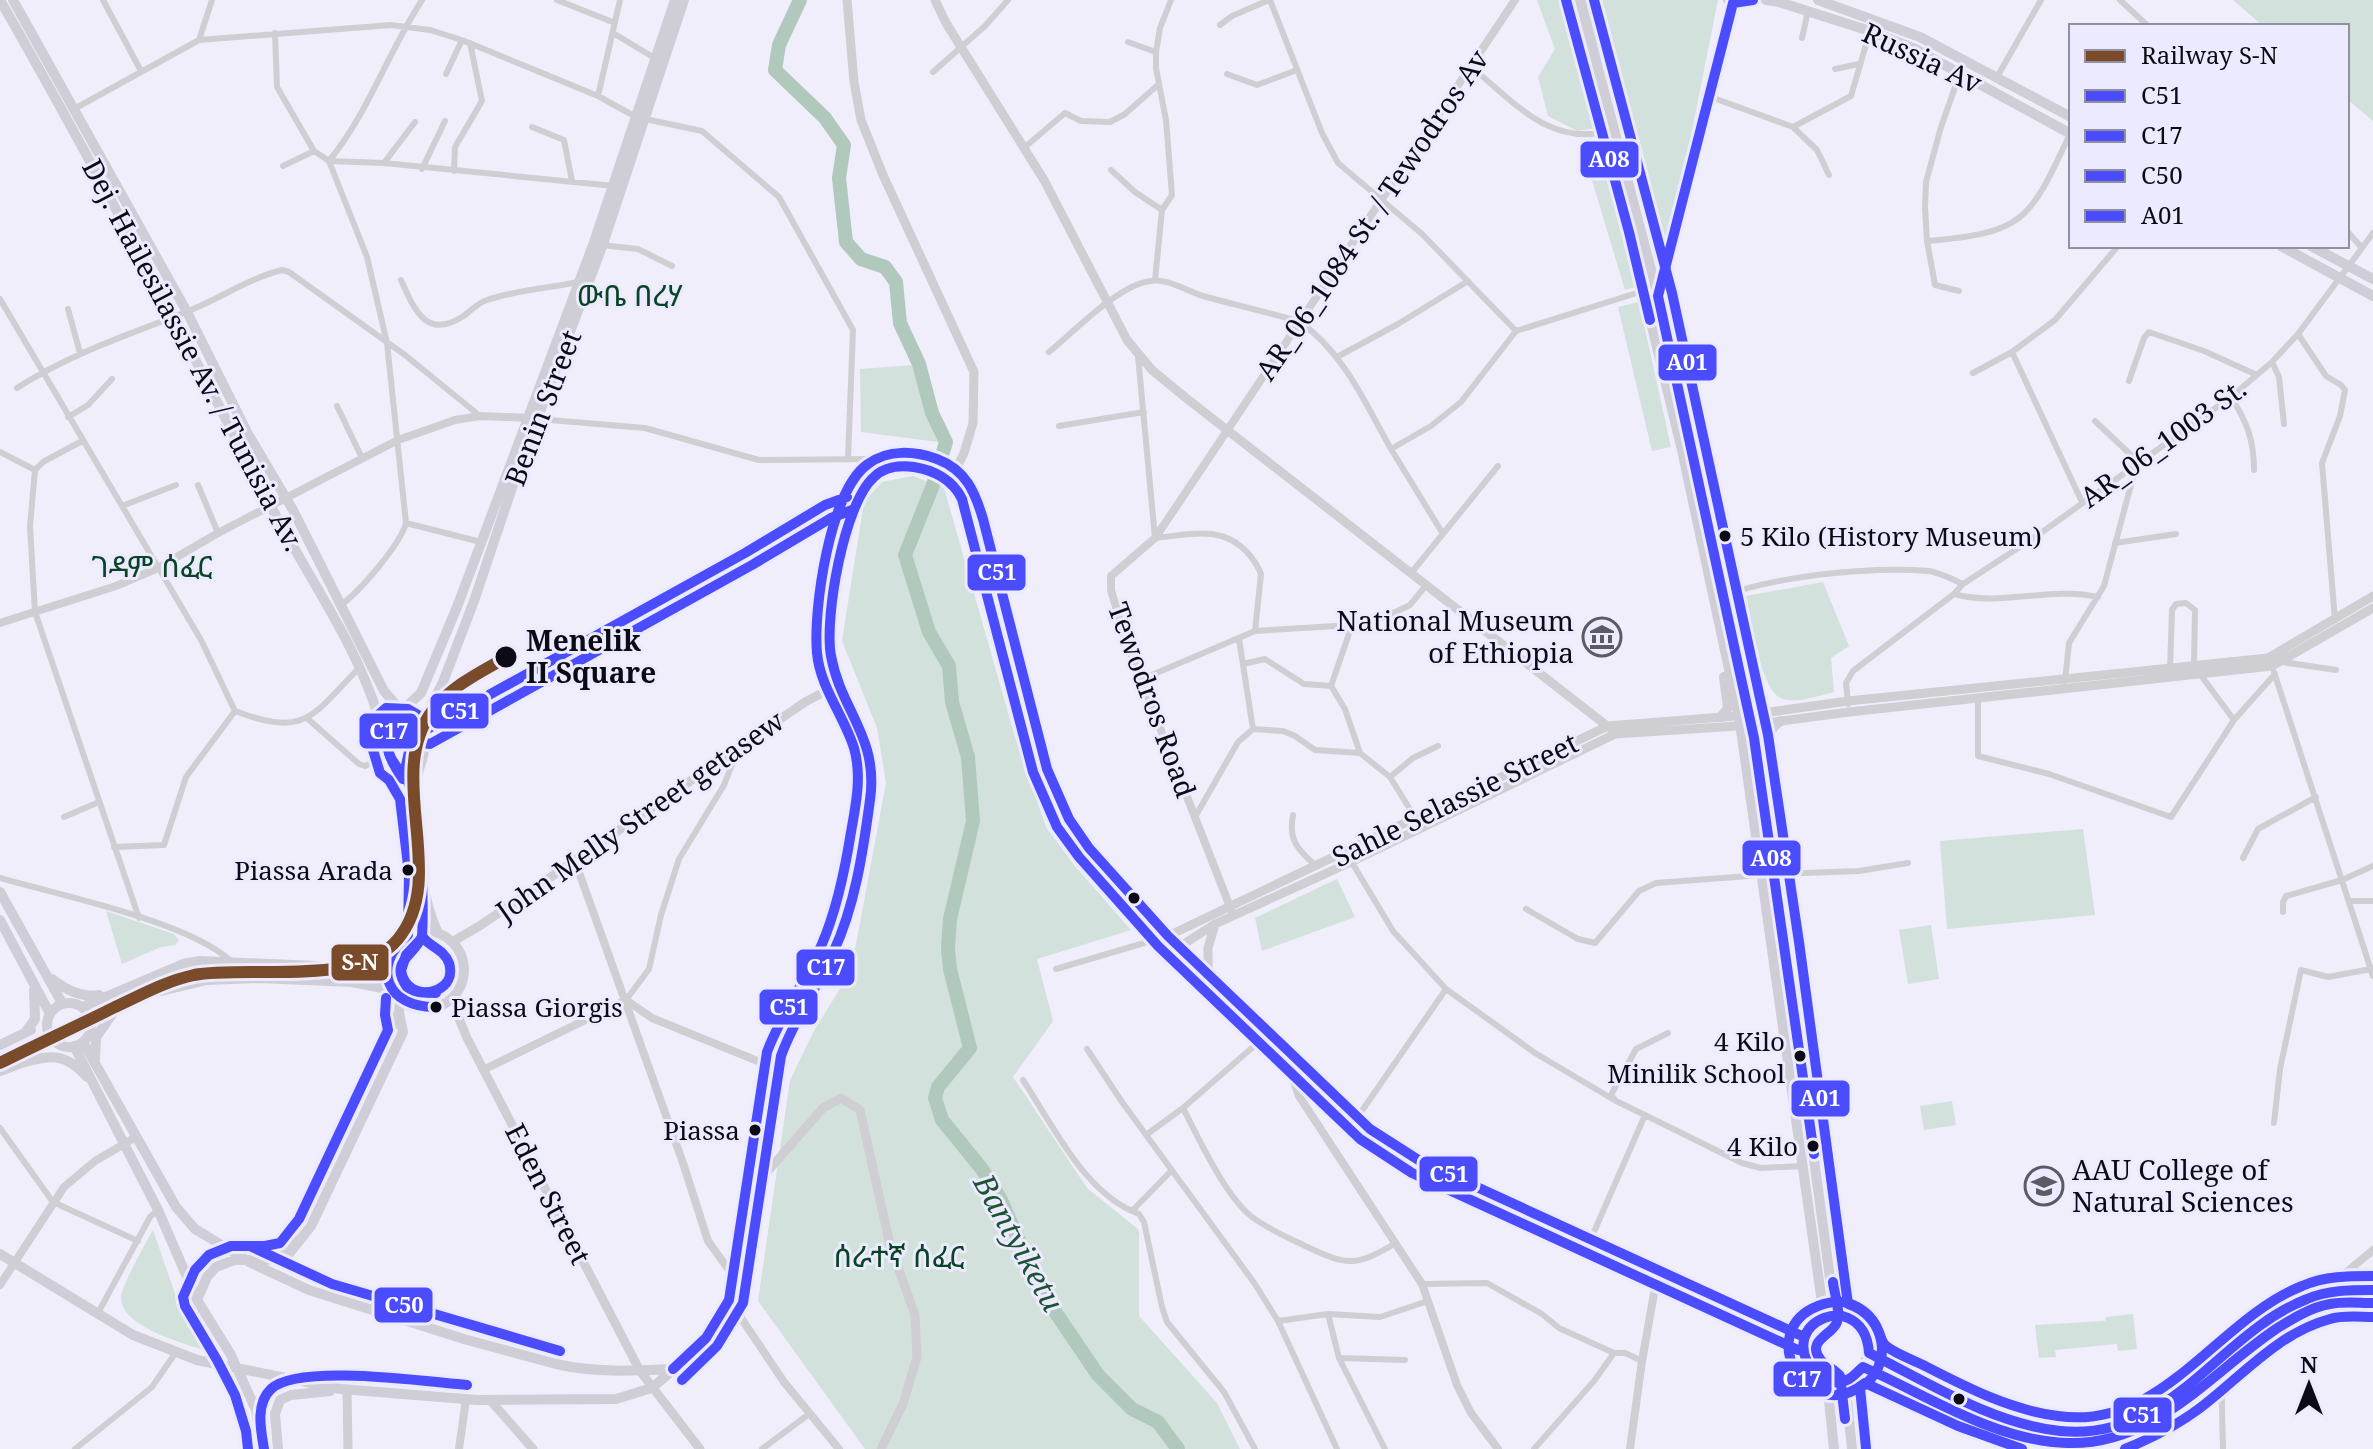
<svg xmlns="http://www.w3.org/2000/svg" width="2373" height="1449" font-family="'Noto Serif','Noto Sans Ethiopic',serif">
<rect width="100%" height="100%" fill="#efeefa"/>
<path fill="#d2e1db" d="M1537,0h24l35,128 -19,3 -29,-15 -10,-39 17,-28z
M1584,0h134l-49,246 -12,1z
M2233,0h140v121l-26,-22v-73h-84z
M1596,141l40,146 -11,3 -44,-146z
M1639,302l32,145 -19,4 -34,-144z
M914,365l24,77 -77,-10 -1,-63z
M913,476l31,12 71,249 31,90 28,38 57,65 -94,29 16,62 -40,56 74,111 52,42v86l78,87 23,46h-375l-107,-148 32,-221 25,-51 36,-58 35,-188 -9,-55 -35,-87 22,-139 18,-20z
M1823,582l26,64 -18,12 3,34c-14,3 -42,14 -55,5 -19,-12 -28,-79 -33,-101z
M2083,829l12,86 -148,14 -7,-88z
M1337,879l18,38 -93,34 -7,-33z
M106,911l68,23 5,6 -4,5 -14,2 -39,17z
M1931,925l8,54 -31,5 -9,-54z
M1952,1101l4,24 -32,5 -4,-24z
M153,1230l26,75 29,46c-23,-7 -87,-24 -87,-53 0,-12 25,-55 32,-68z
M2133,1314l4,35 -19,2 -1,-7 -62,6 1,7 -17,1 -4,-33 70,-4 1,-4z"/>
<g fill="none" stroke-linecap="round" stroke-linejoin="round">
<path stroke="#b1c8bc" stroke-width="14" d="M800,0l-21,45 -4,25 50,48 19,27 -5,33 7,64 15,17 24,8 11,15 4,41 19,41 13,49 14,29 -13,43 -28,70 24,77 20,34 3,36 16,55 5,64 -23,98 -2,30 2,20 20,79 -32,39 -3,11 7,22 40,49 19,31 40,91 57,84 34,34 26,13 20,27"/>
<path stroke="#cfced2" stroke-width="6" d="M103,0l38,71
M557,0l58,23
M1270,0l52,133 16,30 84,71 94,97
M2120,0l28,26
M1220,25l12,-9 37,-16
M275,33l2,54 37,64 15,10 55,2 230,23
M613,33l45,27
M1802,38l6,-27
M199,40l13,-40
M1128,42l28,10
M1472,68c41,32 72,74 129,65
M1835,69l24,-5
M933,72l52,-46 23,-26
M446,74l16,-34
M1227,74l30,11 40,-15
M1997,77l44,-77
M598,96l22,-96
M1708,96l85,31 58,-31 19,-65
M74,109l125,-69 192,-15 39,5 32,10 136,56 38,21 66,14 77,66 74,133 -5,129
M532,127l32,13 8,41
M1793,127l24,23 12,25
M1025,147l40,-34 16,8 29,1 15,-8 34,-30
M329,161l38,96 20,86 19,180 75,19
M329,161c40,-49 59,-109 93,-161
M384,163l31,-41
M283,166l31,-15
M422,169l23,-48
M1111,170l24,22 27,18
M454,171l1,-24 27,-46 -12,-58
M1927,241c99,-8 103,-22 143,-107
M601,245l37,4 34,17
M2362,248l11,-15
M401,280c13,28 24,60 61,37 8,-5 15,-14 25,-17 29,-10 62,-12 92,-18
M1155,280l7,-70 10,-15 -6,-75 -10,-52v-16l4,-24 11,-28
M1959,291l-24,-6 -8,-44 -2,-34 1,-25 15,-55 19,-54
M0,299l201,341 34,71c71,27 77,5 124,-43
M68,309l12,44
M2298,334l28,42 15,9 4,5 -5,26 -18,47 13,157
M1049,352c26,-21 68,-66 101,-71 17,-3 37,10 53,15 32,9 65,16 97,26 44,31 65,81 91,127
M2012,352l70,150
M1138,356l17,182c34,-3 65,-14 92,14 6,7 11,13 14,22l-6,57
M1337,357l61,-33 70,-43
M2272,362l7,15 5,47
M1973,373l39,-21 43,-32 63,-74
M2129,381l15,-43 5,-6 55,19 53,24
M17,388c52,-34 111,-53 169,-76 32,-12 63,-34 96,-42l7,2 116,83 75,61
M2231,397c16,25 23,43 23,73
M337,406l25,52
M68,417l20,-12 24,-26
M538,419l107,9 114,32 113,-1
M1059,426l85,-14
M82,441l-39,21 -8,8 -5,56 5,86 104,306
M0,452l35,18
M198,485l20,48
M122,506l54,-21
M1443,534l-52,-85 40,-23 30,-24 55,-71 127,-40
M2115,543l61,-9
M1412,572l86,-106
M1954,594c47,13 96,-8 144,3
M1720,597c56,-21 149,-31 209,-26 12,2 23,8 34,13
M341,605c19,-14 59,-60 65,-82
M1352,625l-21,61 14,23 15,44
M2282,662l54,8
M1243,664l22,-5 39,25 27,2
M2170,670l2,-60 4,-6 10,-1 9,7 -1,56 40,54
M2274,672l99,304
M1140,680l115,-49 97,-6 31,-7 27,-13 17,-21
M2065,681l4,-38 35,-57 32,-120 -5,-11 -36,-34
M1978,698v58l71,18 122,43 63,-97 41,-46
M1848,704l-2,-21 7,-12 101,-77 9,-10 75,-49 193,-138 41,-35 26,-28 64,-86 -15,-17
M308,719l51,45 6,2 9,-4
M1253,729l30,2 12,5 20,14 45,3 30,24 26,42
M1390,777l23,-19 25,-12
M1293,815c-5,25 5,35 23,51
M64,817l35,-15
M1195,817l43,-75 15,-13 -14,-90
M114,847l50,-2 22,-68 49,-66
M2243,858l15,-29 58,-32
M1351,861l42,70 53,58 -89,129
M0,878c62,18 183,42 230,82
M2349,901h24
M1526,909l52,30 17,4 44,-52 17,-8 119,-9 84,-3 49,-8
M2283,912v-10l3,-6 56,-16 31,-14
M1056,969l112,-33
M1446,989l89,64 81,48
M626,1000l23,-31 12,-54 18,-56 45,-74 15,-38
M1087,1049l35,53 133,182 23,37 59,128
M1023,1080c29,44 59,108 109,131
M1183,1108c16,31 42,88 69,109 16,12 35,20 53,29 43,20 50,21 91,-3
M1645,1115l-29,-14 -5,-6 25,-46 32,-16
M2274,1123l6,-54 21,-99 27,7 43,-8
M0,1128l53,74 85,39
M1146,1135l37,-27 86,-75
M1171,1171l-39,40 7,3 5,8 18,85 5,15 57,70 31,57
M1590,1241l55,-126 97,48 19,5 43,-2
M1422,1284l65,-1 55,31 17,14 55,25
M98,1313l52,-96 8,-7
M1328,1314l11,44 46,91
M1278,1321l50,-7 52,3 48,-16
M1339,1358l66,2
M2221,1369l2,80
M75,1449l77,-62 24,-35
M762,1449l47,-35
M1534,1449l60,-68 20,-28h11l17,8"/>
<path stroke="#cfced2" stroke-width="8" d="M0,623l116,-37 42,-18 60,-35 180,-93 57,-20 25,-4 53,2
M575,861l108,302 25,78 24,33
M1232,912l-107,-274 -14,-48v-14l44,-38 23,-34 337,-504
M1290,1053v18l9,25 123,188 35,101 14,28 27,36
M483,1070l143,-70 26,18 113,46
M0,1285l64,-98 31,-26 41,-24
M2337,1291l6,-16 30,-25
M729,1300l55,82 55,67
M459,1449l7,-50
M1630,1449l12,-88 16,-90"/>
<path stroke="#cfced2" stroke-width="9" d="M847,0l7,82 7,38 22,55 91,197 -1,51 -9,30 -8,16
M935,0l11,23 98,157 83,160 25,30 34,28 425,331
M1647,308l11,-12 75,-293
M424,731l321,-178 80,-48 22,-8
M1168,936l440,-210 141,-11 99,-14 420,-43 105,-62
M452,942l29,-17 324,-223 23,-12
M1179,947l36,-23 136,-62 264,-128 137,-9 97,-13 423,-46 101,-58
M1208,975v-27l7,-24
M455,995l3,21 9,22 173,333 60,78
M745,1197l78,-89 18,-10 19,12 30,135 25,70 2,42 -14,47 -22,45
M347,1390l1,59
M490,1400l43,49"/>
<path stroke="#cfced7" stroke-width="10" d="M0,0c94,164 181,331 267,499 37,72 86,138 111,216
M13,0l174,312 61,122 45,76 91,181 14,16
M1566,0l63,232 53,218 57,266 85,601
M1580,0l78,296 96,442 31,206 50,371
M1728,0l16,3 9,-3
M1766,0l13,2 91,29 45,18 156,85
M1818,0l102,37 151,80
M2281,246l92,50
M2311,246l62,33
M443,682l2,14 4,6 23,4
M405,708l16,-15 36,-86 136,-362 82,-245
M1721,717l7,-9 -4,-31
M423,721l20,-39 31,-81 42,-125 87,-232 81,-244
M389,780c10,5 19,2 28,-5
M1766,781c1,-19 -4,-51 15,-60
M0,892l62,111
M0,920l49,92
M386 970a39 39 0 1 1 78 0a39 39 0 1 1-78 0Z
M408,935c0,-44 -1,-87 -8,-131 -2,-19 -20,-25 -25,-42 -10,-30 2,-67 40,-51 8,8 9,17 10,28 0,14 -4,24 -8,36 -10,34 5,127 21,158
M52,979c14,11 29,19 47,16
M47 1025a22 22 0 1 1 44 0a22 22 0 1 1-44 0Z
M82,1007l101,-43 17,-3 138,6 49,-7
M91,1023l49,-27 67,-16 52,-2 93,4 40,8
M25,1033l10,-14 -1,-29
M83,1042l93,165 19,22 56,34 58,27 155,49 92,25c40,9 77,7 117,5
M0,1045l31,-15
M74,1046l84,164 39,90 34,55 25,55 6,39
M95,1060l1,-23 17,-24
M21,1063c30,-8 44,-11 66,14
M0,1071l24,-9
M0,1254l133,81 64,25 144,29 136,11 139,-1 36,-11 55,-48 11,-17 11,-23 38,-248c13,-39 40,-73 56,-110 20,-47 26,-102 35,-152 3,-32 -8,-58 -22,-86 -8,-15 -17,-29 -19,-45 -5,-44 14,-161 46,-192 20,-19 51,-17 75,-8 28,11 37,34 45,60l64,250 22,50 20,29 79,88 202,193 50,32 384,176
M274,1255l9,-7 17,-27 98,-207
M197,1300l10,-23 9,-10 18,-7h33l21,-5 23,-29 92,-194 -4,-19 1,-14
M1802 1348a33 33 0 1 1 66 0a33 33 0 1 1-66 0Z
M1869,1353c52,26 134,73 192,78 31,2 67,-5 94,-21 74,-42 119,-131 218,-120
M1863,1367c68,28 130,70 205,76 135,6 183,-159 305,-140
M1845,1380l7,69
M1827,1381l7,68
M278,1449l-3,-35 5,-14 11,-5 39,-4"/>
<g stroke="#ebeafe" stroke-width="16">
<path id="bus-1" d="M436,1007c-49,1 -66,-40 -28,-72l1,-61 -9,-75 -11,-19 -9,-7 -7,-23 5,-35 8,-7 22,1 12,7 4,15 321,-178 80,-48 22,-8
M2373,1290c-23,0 -45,0 -66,9 -90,35 -135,143 -247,132 -67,-7 -131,-48 -191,-78 -1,-15 -7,-29 -21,-35 -8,-4 -16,-3 -24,0 -44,18 -9,79 25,61 5,-3 9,-8 14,-12 64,28 132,74 204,76 88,3 142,-69 209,-114 16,-10 35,-22 54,-25 14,-3 29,-1 43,-1
M673,1369l33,-31 23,-38 38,-248c14,-38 39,-71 55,-108 15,-35 23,-74 29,-112 5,-28 11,-56 3,-84 -10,-32 -34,-61 -37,-95 -4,-44 13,-163 51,-189 20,-15 47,-13 69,-5 29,11 38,33 46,60l64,250 22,50 20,29 79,88 202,193 50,32 384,176"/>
</g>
<g stroke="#ebeafe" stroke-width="16">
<path id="bus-2" d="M436,993c-18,0 -31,-3 -35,-22l5,-16 16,-17c2,-38 0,-74 -5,-112 -1,-9 -1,-21 -3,-30 -10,-34 -34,-27 -24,-73 22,-3 14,7 26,19l14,2 322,-179 79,-47 21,-8
M682,1380l35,-34 26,-43 38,-247c13,-37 36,-68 52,-103 22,-47 30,-101 37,-153 9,-63 -29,-89 -39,-144 -7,-38 13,-153 43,-179 10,-10 26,-12 40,-10 20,3 39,13 48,32l71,273 24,55 22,30 79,89 202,193 52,34 386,177
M2022,1449l-64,-23 -93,-43c-57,46 -112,-52 -47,-77 10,-4 19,-6 30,-3 13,4 25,14 30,27 3,6 3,12 8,16 10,8 25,13 37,19 43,22 87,45 135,51 105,15 158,-96 244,-130 23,-10 46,-10 71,-10
M2125,1449c27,-11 51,-23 75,-41 42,-32 78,-75 130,-89 13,-4 29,-2 43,-2"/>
</g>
<g stroke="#ebeafe" stroke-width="16">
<path id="bus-3" d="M391,719l18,9 1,19 -7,32c-17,-24 -18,-31 -12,-60z
M422,936c7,11 22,13 27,27 8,26 -24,37 -42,24 -19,-26 9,-32 15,-51z
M252,1247l80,37 228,67
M248,1449l-2,-18 -11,-36 -18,-35 -32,-54 -2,-9 12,-27 14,-15 22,-9h34l15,-3 19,-24 89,-189 -3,-15 1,-17
M264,1449c-3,-18 -9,-45 7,-60 27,-26 157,-7 196,-4"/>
</g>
<g stroke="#ebeafe" stroke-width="16">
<path id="bus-4" d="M1594,0l78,293 96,442 31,207 49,362c38,12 47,62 12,84l6,60
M1833,1282c1,11 8,29 4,40 -4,13 -31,18 -17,37 5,8 14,9 20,17l5,43"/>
</g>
<g stroke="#ebeafe" stroke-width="16">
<path id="bus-5" d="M1566,0l63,232 21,88
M1753,0l-20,3 -75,293 96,442 60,416"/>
</g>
<use href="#bus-1" stroke="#4c4cff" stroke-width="10"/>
<use href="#bus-2" stroke="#4c4cff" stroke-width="10"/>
<use href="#bus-3" stroke="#4c4cff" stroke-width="10"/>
<use href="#bus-4" stroke="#4c4cff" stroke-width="10"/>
<use href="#bus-5" stroke="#4c4cff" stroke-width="10"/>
<g stroke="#ebeafe" stroke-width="18">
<path id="rail-1" d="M0,1063c38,-19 77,-37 115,-56 26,-12 51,-26 79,-32 56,-10 164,13 204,-36 52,-63 -15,-164 35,-229 20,-26 52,-40 79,-56"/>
</g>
<use href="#rail-1" stroke="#7a4b2a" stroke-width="12"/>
</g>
<defs>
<g id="museum-ring" transform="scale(2)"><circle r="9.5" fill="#ebeafe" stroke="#5b5a65" stroke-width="1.5"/><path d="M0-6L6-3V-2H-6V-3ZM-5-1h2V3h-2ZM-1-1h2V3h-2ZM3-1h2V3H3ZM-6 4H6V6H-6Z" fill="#5b5a65"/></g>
<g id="university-ring" transform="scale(2)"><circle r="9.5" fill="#ebeafe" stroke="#5b5a65" stroke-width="1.5"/><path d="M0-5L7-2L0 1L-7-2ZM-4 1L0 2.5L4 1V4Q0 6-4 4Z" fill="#5b5a65"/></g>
</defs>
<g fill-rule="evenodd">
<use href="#museum-ring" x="1602" y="637"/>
<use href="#university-ring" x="2044" y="1186"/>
</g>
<g fill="#0b0a15" stroke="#ebeafe" stroke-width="3">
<circle cx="1725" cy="536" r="7"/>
<circle cx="506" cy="657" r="12"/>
<circle cx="408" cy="870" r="7"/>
<circle cx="1134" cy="898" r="7"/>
<circle cx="436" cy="1007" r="7"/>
<circle cx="1800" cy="1056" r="7"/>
<circle cx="755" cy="1130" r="7"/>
<circle cx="1813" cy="1146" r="7"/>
<circle cx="1959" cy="1399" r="7"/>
</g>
<g text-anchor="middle" stroke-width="6" stroke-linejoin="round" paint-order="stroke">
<g font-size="26" fill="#0b0a15" stroke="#ebeafe" text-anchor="end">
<text x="1740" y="546" text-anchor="start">5 Kilo (History Museum)</text>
<text x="393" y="880">Piassa Arada</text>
<text x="451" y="1017" text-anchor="start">Piassa Giorgis</text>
<text x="1785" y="1051">4 Kilo<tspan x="1785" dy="32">Minilik School</tspan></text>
<text x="740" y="1140">Piassa</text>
<text x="1798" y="1156">4 Kilo</text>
</g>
<g font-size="28" fill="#0b0a15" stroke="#ebeafe">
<text transform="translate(1922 58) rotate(25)" y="10">Russia Av</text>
<text transform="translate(1372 215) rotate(-56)" y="10">AR_06_1084 St. / Tewodros Av</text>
<text transform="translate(193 355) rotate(62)" y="10">Dej. Hailesilassie Av. / Tunisia Av.</text>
<text transform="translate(543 408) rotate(-69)" y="10">Benin Street</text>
<text transform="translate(2163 443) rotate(-36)" y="10">AR_06_1003 St.</text>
<text transform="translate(1152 700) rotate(70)" y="10">Tewodros Road</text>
<text transform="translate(1455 800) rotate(-26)" y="10">Sahle Selassie Street</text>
<text transform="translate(640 816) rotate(-35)" y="10">John Melly Street getasew</text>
<text transform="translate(548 1194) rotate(63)" y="10">Eden Street</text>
</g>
<g font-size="28" fill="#0b0a15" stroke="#ebeafe" text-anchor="end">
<text x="1574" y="631">National Museum<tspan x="1574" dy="32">of Ethiopia</tspan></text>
<text x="2072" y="1180" text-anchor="start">AAU College of<tspan x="2072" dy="32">Natural Sciences</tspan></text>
</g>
<g font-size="28" font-weight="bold" fill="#0b0a15" stroke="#ebeafe" text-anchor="start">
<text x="526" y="651">Menelik<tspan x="526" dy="32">II Square</tspan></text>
</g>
<g font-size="30" fill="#094425" stroke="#ebeafe">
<text x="630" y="306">ውቤ በረሃ</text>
<text x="152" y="577">ገዳም ሰፈር</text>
<text x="899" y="1267">ሰራተኛ ሰፈር</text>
</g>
<g font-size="30" font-style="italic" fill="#1d5333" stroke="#ebeafe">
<text transform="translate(1018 1243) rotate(61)" y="10">Bantyiketu</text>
</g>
</g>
<g stroke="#ebeafe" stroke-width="3">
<rect x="1579" y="140" width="61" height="39" rx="8" fill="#4c4cff"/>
<rect x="1657" y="343" width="61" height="39" rx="8" fill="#4c4cff"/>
<rect x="966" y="553" width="61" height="39" rx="8" fill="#4c4cff"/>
<rect x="429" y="692" width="61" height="38" rx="8" fill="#4c4cff"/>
<rect x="358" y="712" width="61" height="38" rx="8" fill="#4c4cff"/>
<rect x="1741" y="839" width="61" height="38" rx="8" fill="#4c4cff"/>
<rect x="330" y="943" width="60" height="39" rx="8" fill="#7a4b2a"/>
<rect x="795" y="948" width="61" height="39" rx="8" fill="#4c4cff"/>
<rect x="758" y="988" width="61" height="38" rx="8" fill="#4c4cff"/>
<rect x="1790" y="1079" width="61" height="39" rx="8" fill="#4c4cff"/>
<rect x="1418" y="1155" width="61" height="38" rx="8" fill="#4c4cff"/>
<rect x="373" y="1286" width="61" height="38" rx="8" fill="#4c4cff"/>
<rect x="1772" y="1360" width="61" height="38" rx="8" fill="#4c4cff"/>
<rect x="2112" y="1396" width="61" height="38" rx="8" fill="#4c4cff"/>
</g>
<g font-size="22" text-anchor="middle" font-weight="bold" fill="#fff">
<text x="1609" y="167">A08</text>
<text x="1687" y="370">A01</text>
<text x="997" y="580">C51</text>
<text x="460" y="719">C51</text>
<text x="389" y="739">C17</text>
<text x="1771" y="866">A08</text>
<text x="360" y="970">S-N</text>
<text x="826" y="975">C17</text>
<text x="789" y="1015">C51</text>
<text x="1820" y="1106">A01</text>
<text x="1449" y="1182">C51</text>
<text x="404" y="1313">C50</text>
<text x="1802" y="1387">C17</text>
<text x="2142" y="1423">C51</text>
</g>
<rect x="2069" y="24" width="280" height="224" fill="#ebeafe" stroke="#9190a1" stroke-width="2"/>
<rect x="2085" y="50" width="40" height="12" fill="#7a4b2a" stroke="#9190a1" stroke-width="2"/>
<text x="2141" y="64" font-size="24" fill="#0b0a15">Railway S-N</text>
<rect x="2085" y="90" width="40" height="12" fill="#4c4cff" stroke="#9190a1" stroke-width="2"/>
<text x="2141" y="104" font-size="24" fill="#0b0a15">C51</text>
<rect x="2085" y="130" width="40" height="12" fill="#4c4cff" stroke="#9190a1" stroke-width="2"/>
<text x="2141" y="144" font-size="24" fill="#0b0a15">C17</text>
<rect x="2085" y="170" width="40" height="12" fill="#4c4cff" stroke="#9190a1" stroke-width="2"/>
<text x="2141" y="184" font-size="24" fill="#0b0a15">C50</text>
<rect x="2085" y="210" width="40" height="12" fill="#4c4cff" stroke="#9190a1" stroke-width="2"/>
<text x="2141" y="224" font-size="24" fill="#0b0a15">A01</text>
<g transform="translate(2309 1385)" stroke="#ebeafe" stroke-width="6" paint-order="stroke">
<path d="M0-6L14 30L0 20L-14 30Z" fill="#0b0a15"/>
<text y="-12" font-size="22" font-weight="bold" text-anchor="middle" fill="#0b0a15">N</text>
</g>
</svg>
